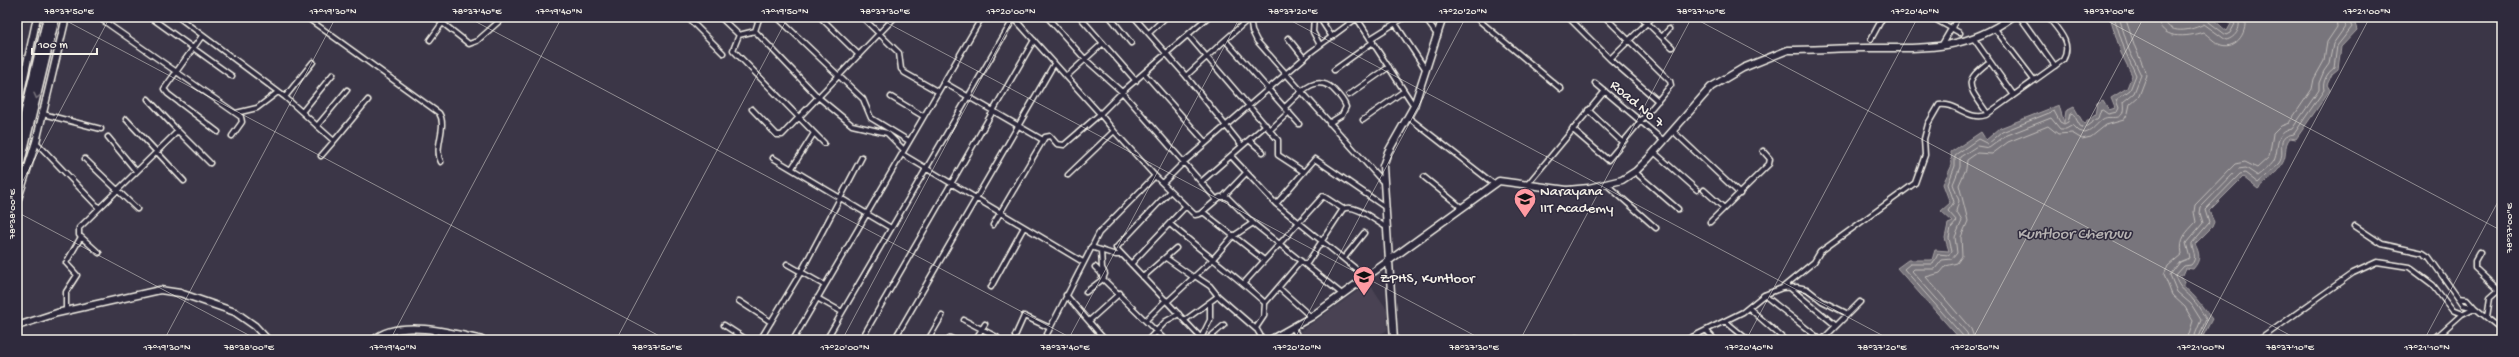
<svg xmlns="http://www.w3.org/2000/svg" width="2519" height="357" font-family="'Gochi Hand',sans-serif">
<rect width="100%" height="100%" fill="#3b3647"/>
<filter id="ink" filterUnits="userSpaceOnUse"><feTurbulence type="fractalNoise" baseFrequency=".025" numOctaves="2"/><feDisplacementMap in="SourceGraphic" scale="8" xChannelSelector="R" yChannelSelector="G"/><feConvolveMatrix kernelMatrix="1 2 1 2 8 2 1 2 1" color-interpolation-filters="sRGB"/></filter>
<g filter="url(#ink)">
<path fill="#484352" d="M1369,283l19,28 -1,19 -16,10h-66l-5,-8z"/>
<path fill="#78747b" stroke="#aaa6a7" d="M2110,17h62c12,12 23,-3 36,0 6,1 13,10 19,14l4,-7 -9,-7h129l3,3 3,10 -16,17 -3,22 -6,5 -5,11 3,5 -34,49 -6,-1c-7,8 -2,17 -8,26 -5,9 -16,18 -24,25l-15,-12 -34,34 5,11 -2,5 -17,17c5,10 6,16 -2,25l-7,-1 -3,7 -4,1 5,6v5c14,11 17,19 28,32l-11,21h-240l-64,-72 11,-8h24l3,-10 14,1 -4,-13 3,-14 5,-2 -12,-11 9,-8 -7,-19 9,-19 -1,-13 30,-20 5,8 14,-12 59,-23 5,18 2,-12 8,-4 10,17 11,-9 2,-12 6,-3 6,10 6,-2 -4,-10 16,-10 5,-13 -11,-22z"/>
<g fill="none" stroke-linecap="round" stroke-linejoin="round">
<path stroke="#c2bfbc" stroke-width="1" d="M2158,17c1,24 30,20 45,15 6,4 12,11 18,13 16,5 28,-15 23,-28
M2164,17c2,20 29,13 40,7l22,16c10,-2 17,-14 11,-23
M2207,17l2,5 17,13 4,-2 5,-9 -9,-7
M1964,340l-1,-4 -59,-67 6,-5h23l5,-10 10,1 4,-3 -3,-14 2,-10 6,-7 -9,-10 6,-9 -6,-18 7,-18v-11l23,-16 10,5 14,-12 52,-21 6,11 4,2 4,-2 2,-8 3,-1 7,13 4,2 14,-10 3,-9 7,5 9,-2 2,-4 -3,-8 14,-10 6,-15 -11,-24 -11,-34
M1969,340l-2,-7 -55,-62 2,-2h21l7,-9 10,-1 5,-6 -2,-16 7,-16 -6,-10 3,-10 -6,-17 7,-17v-10l17,-11 12,2 16,-12 46,-18 9,11h6l7,-4 6,6 6,2c8,-2 12,-10 18,-14 8,-5 23,6 20,-17l11,-9 7,-18 -12,-25 -10,-33
M1975,340l-4,-11 -45,-52 14,-4 6,-7 11,-3 5,-7 -1,-19 7,-16 -9,-36 7,-16 1,-9 10,-7 15,1 16,-12 40,-16 10,8 14,-1 10,6 9,-2 15,-12 18,-5 4,-7 2,-9 9,-8 8,-21 -12,-28 -10,-30
M2187,340l6,-19 -8,-14 -13,-12 -8,-20 4,-9 14,-12c-3,-16 4,-21 14,-32l-2,-10 1,-7 40,-41 10,-2 12,6 12,-11 4,-23 8,-8 8,-3 23,-34 2,-10 10,-18 3,-19 10,-15 -1,-10
M2193,340l8,-20 -10,-16 -14,-12 -7,-17 10,-13 10,-4 -4,-15 17,-20 -3,-10 1,-6 37,-38 8,-1 12,8c5,-4 16,-12 17,-18 4,-13 0,-25 17,-29l27,-39v-7l5,-12 5,-7 4,-20 12,-17 -3,-10
M2198,340l8,-21c-4,-6 -8,-14 -12,-18 -8,-11 -14,-10 -19,-25l9,-10 7,-1c8,-8 0,-14 1,-22l17,-20 -4,-13 35,-36 5,-1 13,10c7,-6 15,-13 21,-20 8,-11 -6,-26 15,-29l30,-44c-2,-8 3,-17 10,-22l3,-22 15,-19 -5,-10"/>
<g stroke="#f4f1e8" stroke-width="7">
<path id="street" d="M98,17l143,100 1,5 -10,14
M150,17l82,59
M178,17l107,80 49,44 -13,15
M306,17l133,96c9,14 -6,34 2,49
M435,17l34,27 8,-3 27,-24
M687,17l36,36
M720,17l19,18
M757,17l2,2 -4,12 63,66 34,28 35,8 17,17
M777,17l86,82 8,19 38,23
M820,17l39,38
M862,17l37,36 2,16 4,4 32,18
M1047,17l38,42 37,33 94,107
M1080,17l56,64
M1110,17l21,26
M1134,17l52,59 56,70
M1250,17l2,14 5,10c41,47 83,93 125,140
M1251,17l-26,23 74,84
M1314,17l-1,15 7,13
M1319,17l13,20
M1356,17l58,89
M1391,17l35,53
M1424,17l14,19
M1475,17l86,72
M1568,17l42,42 48,42
M1641,17l31,30
M1931,17l29,16
M2020,17l35,49
M17,22l4,-5
M1995,29l39,51
M1149,33l17,-16
M739,35l-6,15 91,93
M739,35l16,-4
M1188,35l90,105v15l26,17
M202,36l-38,53 4,5 50,38
M1662,37l7,-8
M1288,38l16,20
M1370,39l35,-22
M1871,39l12,-22
M1974,39l39,55
M430,40l13,-18
M1941,46l17,-29
M1610,59l43,-42
M1334,70l39,-28
M1144,73l62,70
M1067,76l36,-33
M1186,76l39,-36
M943,82l100,58
M1595,83l69,58
M1349,95l40,-28
M285,97l28,-35
M891,97l32,19
M1285,107c14,-13 30,-34 48,-18 5,5 11,11 13,18l-4,8 -13,8
M752,109l25,26h5l113,-118
M1588,110l34,32
M302,112l31,-38
M236,113l21,-5 21,-16
M1987,113c-18,-27 -26,-30 2,-51
M43,114l58,15
M1408,117l86,67
M126,119l58,62
M1363,120l41,-29
M317,126l30,-36
M1572,129l36,31 63,-75 -1,-4 -65,-64
M1270,130l19,-18
M178,131l32,32
M1114,131l-14,-17 22,-22 86,-75
M1673,131l67,63
M108,137l28,34
M1249,140l14,12
M334,141l34,-41
M36,142l63,66
M1654,152l43,38
M902,154l181,108
M1231,156l45,48 90,73
M773,158l118,70
M85,159l52,50
M792,168l22,-35
M1635,172l43,37
M1068,175l46,-44 41,45
M1424,177l38,31
M1202,181l64,-56
M1163,183l21,-21 127,-110 46,-34
M1606,184l50,44
M1527,185l78,-94
M1704,190l20,18
M1170,191l-54,57 87,92
M1224,196l22,-23
M1276,204l39,-45 70,48
M1203,212l61,48
M1710,222l59,-58 1,-5 -7,-8
M1170,224c31,27 65,51 95,79l-1,13 -8,12 7,12
M993,225l52,-88 5,-1 7,8 7,1 36,-31 -87,-97
M2355,226l27,18 41,9 6,4 34,48 12,3 27,22
M1091,247l25,8h6
M2480,252l-5,9v7l27,25
M99,253l-20,-18v-7l99,-97 -30,-32
M1166,258l27,19
M1344,258l20,-25
M787,264l37,21
M1131,264l54,-57
M1306,265l37,-56c12,-6 32,12 43,18
M1095,267l6,6 2,6 62,61
M1195,276l15,10 8,10
M1143,277l33,-29
M1244,283l79,-87 20,13
M991,287l33,-60
M1789,287l46,38
M1279,288l32,29
M1782,288l32,-26 6,-10 95,-69 10,-28 -1,-16 4,-15 11,-19c18,-3 28,16 47,10l77,-55c10,-17 -5,-30 -15,-43
M1086,292l17,-13 2,-5 -3,-6 -1,-18
M1066,295l39,45
M1764,295l57,45
M817,298l25,14
M2458,298l9,1 8,9
M739,301l32,21
M1167,302l45,-42 20,-23 21,-14
M1265,303l36,-42
M1749,308l36,32
M66,311v-19l11,-17 -11,-12 15,-26
M2487,317l3,-19 9,-8
M964,320l33,17
M1146,320l20,-20
M1185,320l33,-24 38,33
M1089,321l31,-28
M1725,321l23,19
M724,325l23,15
M1293,328l7,12
M1706,330l9,10
M1015,336l9,-20 26,12
M950,338l4,2
M1201,338l9,-18v-16
M434,340l1,-9
M760,340l41,-68 61,-115
M793,340l189,-323
M826,340l188,-322
M861,340l173,-300
M894,340l160,-276
M928,340l14,-24
M975,340l10,-16
M1044,340l55,-107 56,-57 40,39 5,-1 20,-17h7l26,26 89,71
M1148,340l18,-19 13,-7
M1207,340l17,-15
M1571,340l7,-3 16,3
M1686,340l57,-28 21,-17 18,-7 15,-1 10,2 15,12 24,12
M1822,340l38,-38
M2259,340l94,-67 24,-11 32,5 24,18 19,25 10,4
M2433,340l29,-26 12,-6"/>
</g>
<g stroke="#f4f1e8" stroke-width="9">
<path id="secondary" d="M17,110l20,-93
M17,202l19,-60 30,-125
M17,326l40,-13 103,-23 20,3 55,19 20,14 13,14
M374,340c23,-22 80,-7 108,0
M1270,340l41,-23 188,-136 68,9 22,-2 33,-8 14,-9 12,-12 63,-72 32,-19 45,-18c26,0 52,-2 77,-2 57,0 99,4 147,-31
M1394,340l-11,-174 5,-14 26,-46 29,-89"/>
</g>
<g stroke="#f4f1e8" stroke-width="11">
<path id="highway" d="M17,149l31,-132
M17,175l38,-158"/>
</g>
<use href="#street" stroke="#2f2a3d" stroke-width="4"/>
<use href="#secondary" stroke="#2f2a3d" stroke-width="6"/>
<use href="#highway" stroke="#2f2a3d" stroke-width="8"/>
</g>
<defs><path id="oneway-chevron" d="M-2-3.5L2.5 0L-2 3.5" fill="none" stroke-width="1.6" stroke-linecap="round" stroke-linejoin="round"/></defs>
<use stroke="#747079" href="#oneway-chevron" transform="translate(37 96) rotate(103)"/>
</g>
<path fill="none" stroke="#f4f1e8" stroke-width="1" stroke-opacity="0.45" d="M59,17l608,323M467,17l608,323M876,17l607,323M1284,17l607,323M1692,17l607,323M2100,17l402,214M17,192l93,-175M17,212l241,128M164,340l172,-323M390,340l172,-323M616,340l172,-323M842,340l172,-323M1068,340l172,-323M1294,340l172,-323M1520,340l172,-323M1746,340l172,-323M1972,340l172,-323M2198,340l172,-323M2424,340l78,-146"/>
<defs>
<g id="university-pin" transform="scale(1.15)"><path d="M0 17L-7.5 6A9.5 9.5 0 1 1 7.5 6Z" fill="#ff9aa2" stroke="#2f2a3d"/><path d="M0-5L7-2L0 1L-7-2ZM-4 1L0 2.5L4 1V4Q0 6-4 4Z" fill="#111"/></g>
<g id="school-pin" transform="scale(1.15)"><path d="M0 17L-7.5 6A9.5 9.5 0 1 1 7.5 6Z" fill="#ff9aa2" stroke="#2f2a3d"/><path d="M0-5L7-2L0 1L-7-2ZM-4 1L0 2.5L4 1V4Q0 6-4 4Z" fill="#111"/></g>
</defs>
<g fill-rule="evenodd">
<use href="#university-pin" x="1525" y="199"/>
<use href="#school-pin" x="1364" y="277"/>
</g>
<g text-anchor="middle" stroke-width="3" stroke-linejoin="round" paint-order="stroke">
<g font-size="15" fill="#f4f1e8" stroke="#2f2a3d">
<text transform="translate(1638 103) rotate(40)" y="5">Road No 7</text>
</g>
<g font-size="15" fill="#f4f1e8" stroke="#2f2a3d" text-anchor="start">
<text x="1540" y="195">Narayana<tspan x="1540" dy="17">IIT Academy</tspan></text>
<text x="1380" y="282">ZPHS, Kuntloor</text>
</g>
<g font-size="16" font-style="italic" fill="#b6b2b2" stroke="#2f2a3d">
<text x="2074" y="238">Kuntloor Cheruvu</text>
</g>
</g>
<rect width="2519" height="357" fill="none" stroke="#2f2a3d" stroke-width="44"/>
<path d="M32 48v6h65v-6" fill="none" stroke="#f4f1e8" stroke-width="2"/>
<text x="38" y="48" font-size="12" fill="#f4f1e8" stroke="#2f2a3d" stroke-width="3" paint-order="stroke">100 m</text>
<rect x="22" y="22" width="2475" height="313" fill="none" stroke="#f4f1e8" stroke-width="1.5"/>
<g font-size="10" text-anchor="middle" fill="#f4f1e8">
<text x="69" y="14">78°37'50"E</text>
<text x="333" y="14">17°19'30"N</text>
<text x="477" y="14">78°37'40"E</text>
<text x="559" y="14">17°19'40"N</text>
<text x="785" y="14">17°19'50"N</text>
<text x="885" y="14">78°37'30"E</text>
<text x="1011" y="14">17°20'00"N</text>
<text x="1293" y="14">78°37'20"E</text>
<text x="1463" y="14">17°20'20"N</text>
<text x="1701" y="14">78°37'10"E</text>
<text x="1915" y="14">17°20'40"N</text>
<text x="2109" y="14">78°37'00"E</text>
<text x="2367" y="14">17°21'00"N</text>
<text transform="translate(11 214) rotate(-90)" y="4">78°38'00"E</text>
<text transform="translate(2508 228) rotate(-90)" y="4">78°37'00"E</text>
<text x="167" y="350">17°19'30"N</text>
<text x="249" y="350">78°38'00"E</text>
<text x="393" y="350">17°19'40"N</text>
<text x="657" y="350">78°37'50"E</text>
<text x="845" y="350">17°20'00"N</text>
<text x="1065" y="350">78°37'40"E</text>
<text x="1297" y="350">17°20'20"N</text>
<text x="1474" y="350">78°37'30"E</text>
<text x="1749" y="350">17°20'40"N</text>
<text x="1882" y="350">78°37'20"E</text>
<text x="1975" y="350">17°20'50"N</text>
<text x="2201" y="350">17°21'00"N</text>
<text x="2290" y="350">78°37'10"E</text>
<text x="2427" y="350">17°21'10"N</text>
</g>
</svg>
